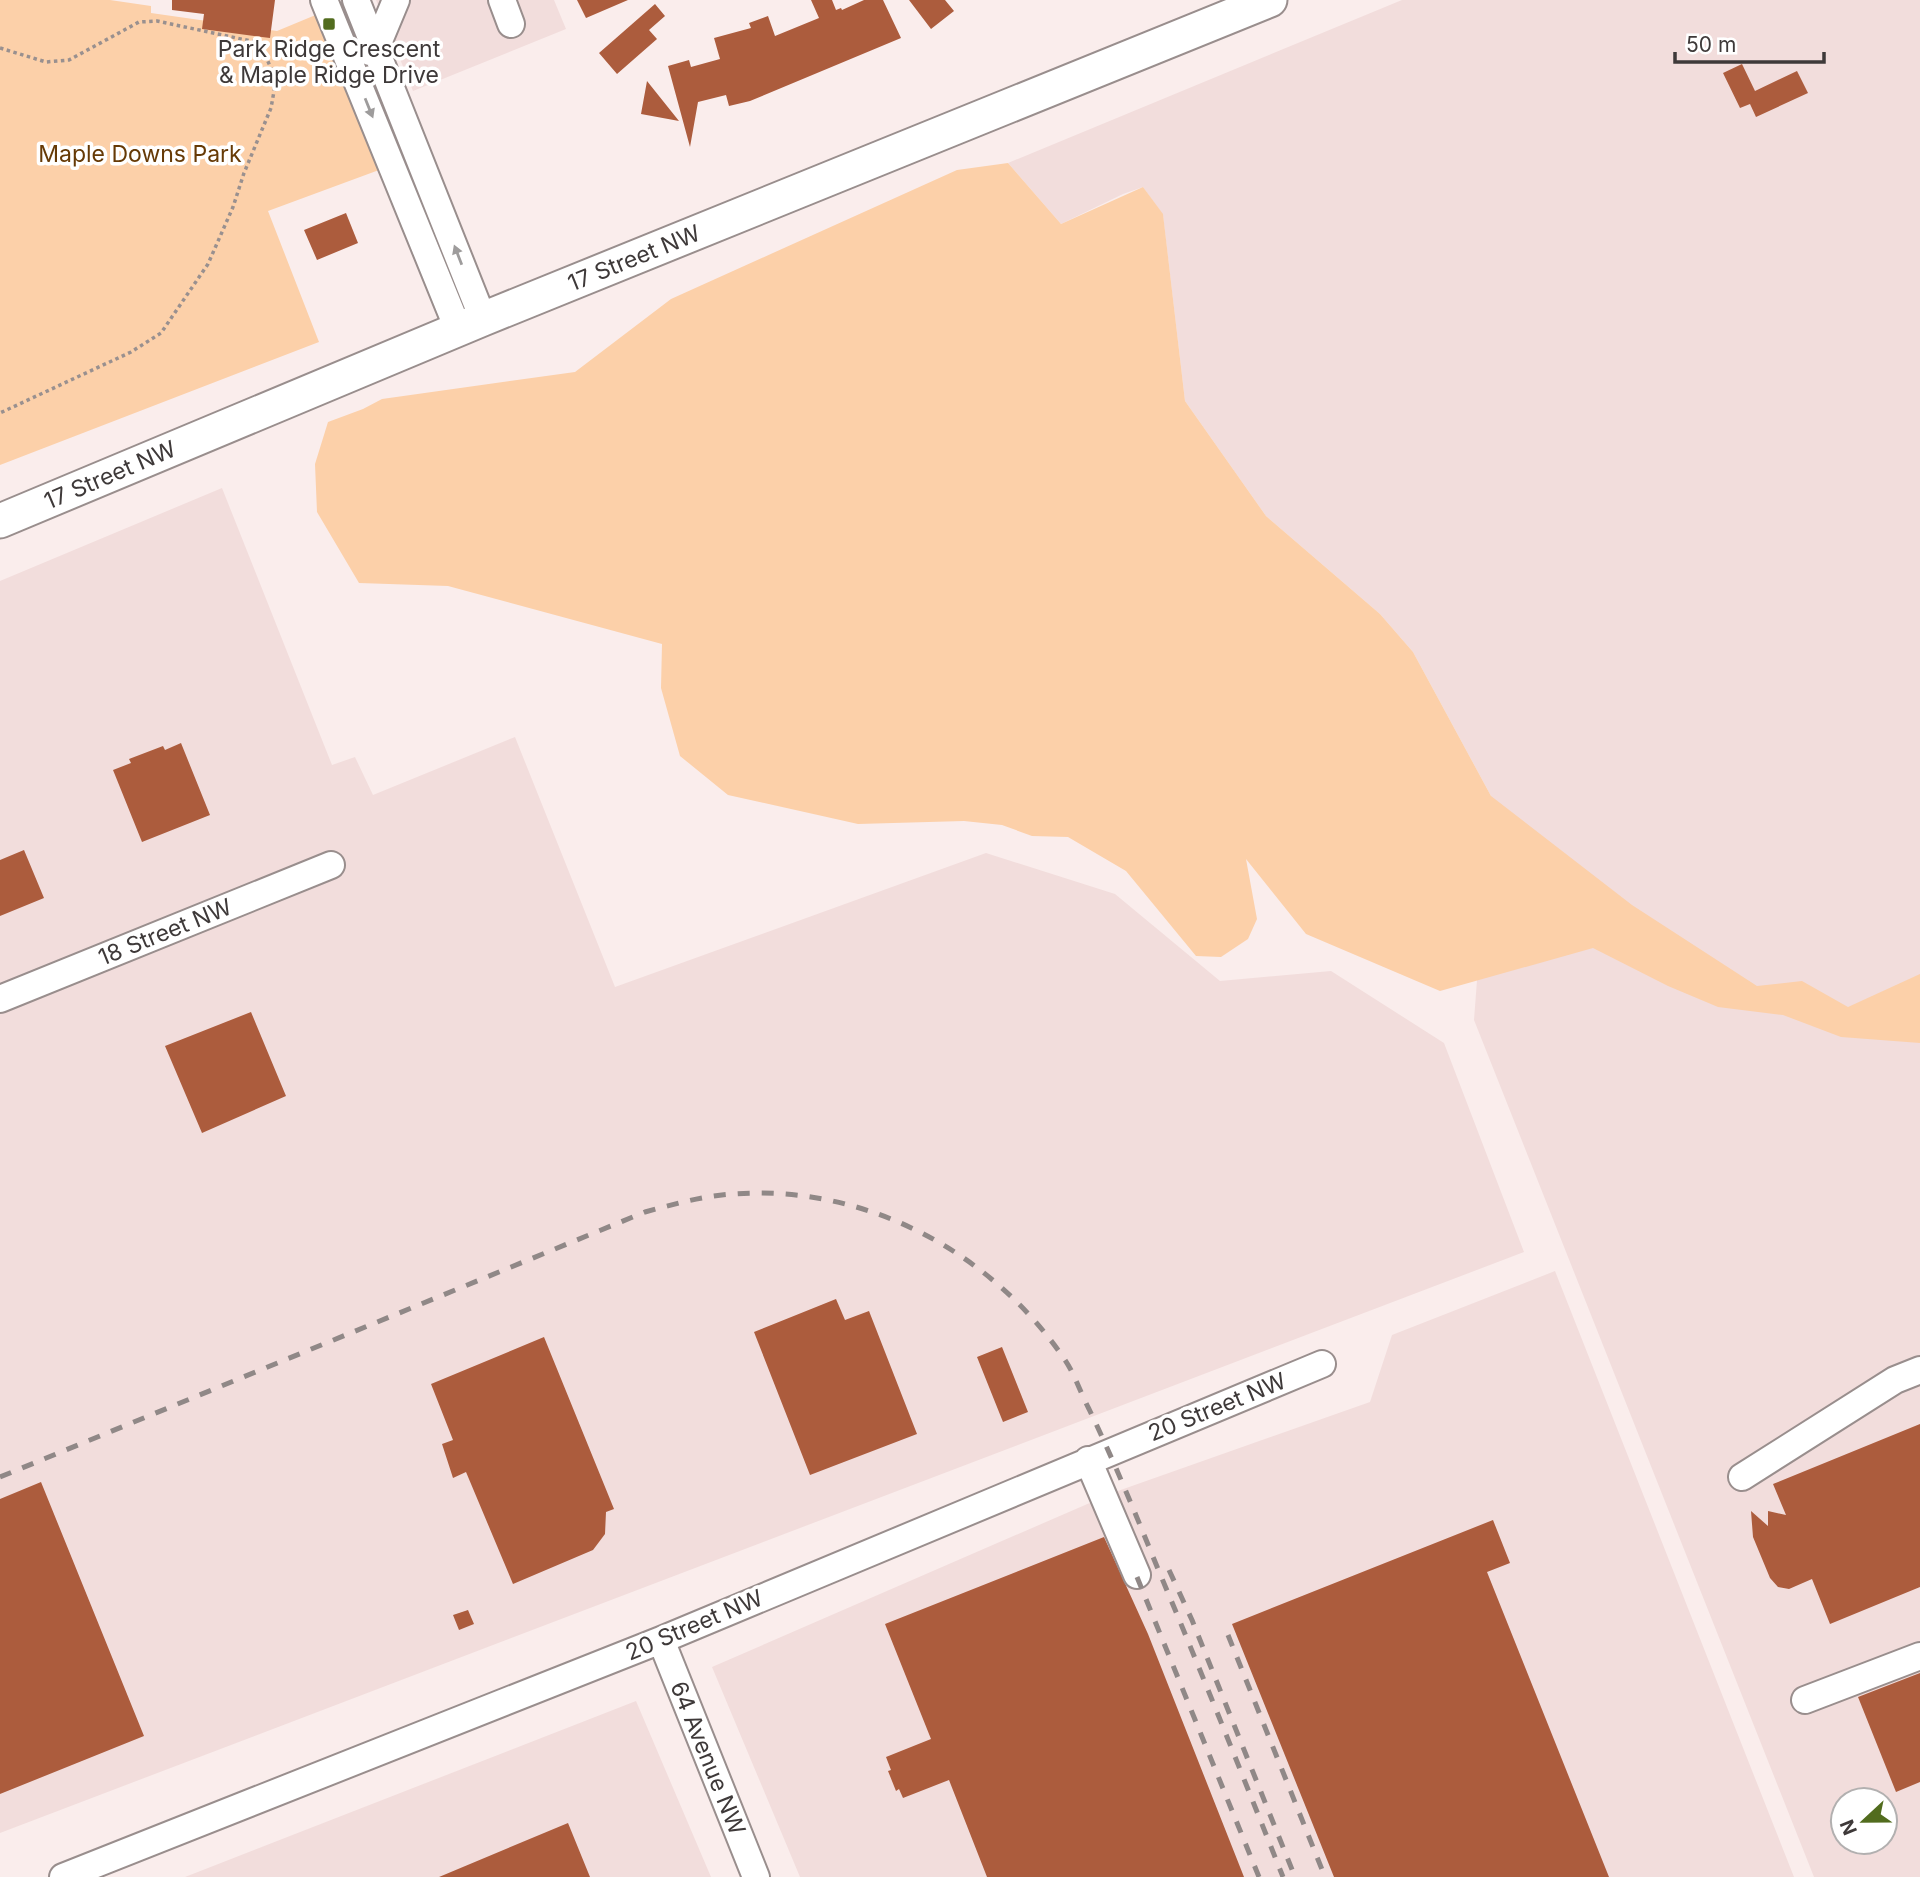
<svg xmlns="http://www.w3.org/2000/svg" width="1920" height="1877" font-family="Inter,sans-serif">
<rect width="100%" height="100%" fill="#faedec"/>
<path fill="#f2dddc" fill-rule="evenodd" d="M376,0h178l12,29 -153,62z
M1402,0h518v1877h-106l-340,-857 17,-224 -78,-144 -33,-38 -114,-98 -81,-115 -22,-186 -20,-28 -20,7 -62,30 -53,-61zM1843,1800h42v42h-42z
M222,488l110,277 23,-8 18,38 142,-58 100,250 371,-134 129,41 105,87 111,-10 113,72 80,209 -1524,581v-1252z
M1555,1271l239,606h-994l-88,-210 403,-175 255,-90 22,-67z
M636,1701l75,176h-526z"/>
<path fill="#fcd0a9" d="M0,0h110l41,6v7l126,18 41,-17 61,156 -111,41 51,131 -319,123z
M1008,163l53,61 82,-37 20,27 22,187 81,115 114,98 33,38 78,144 141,109 125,81 45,-5 46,26 72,-33v69l-79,-6 -58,-22 -65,-8 -50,-21 -75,-38 -153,43 -134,-57 -60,-75 11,60 -9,20 -27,18 -25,-1 -70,-85 -58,-34 -36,-1 -30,-11 -38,-4 -106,3 -130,-29 -48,-39 -19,-68 1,-44 -214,-58 -89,-3 -42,-71 -2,-48 13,-42 35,-13 19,-10 193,-27 96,-73 286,-129z"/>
<path fill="#ac5c3d" d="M172,0h103l-5,38 -68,-9 2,-15 -32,-4z
M577,0h51l-42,18z
M811,0h21l4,10 5,-2 1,2 22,-10h19l18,38 -151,63 -21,5 -3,-11 -28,7 -8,45 -22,-81 21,-6 2,7 29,-8 -6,-21 37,-10 -2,-5 19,-7 7,20 44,-18z
M909,0h36l9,11 -23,18z
M655,4l10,12 -16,14 8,9 -40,35 -18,-21z
M1742,64l13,27 42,-20 11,22 -52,24 -6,-13 -10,4 -17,-35z
M647,81l32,40 -38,-7z
M346,213l12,30 -41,17 -13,-30z
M181,743l29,72 -68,27 -29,-72 18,-7 -2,-4 34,-13 2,4z
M24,850l20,48 -44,18v-56z
M251,1012l35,84 -84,37 -37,-87z
M836,1299l9,21 24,-9 48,123 -107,41 -56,-143z
M544,1337l70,172 -8,3 -1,22 -12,16 -80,34 -47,-112 -13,6 -11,-34 11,-4 -22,-56z
M1002,1347l26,65 -25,10 -26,-65z
M1920,1424v163l-90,37 -18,-45 -23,10 -11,-2 -8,-9 -17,-41 -2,-26 17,15v-15l18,4 -13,-31z
M41,1482l103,254 -144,58v-295z
M1493,1520l17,43 -23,9 122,305h-275l-102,-253z
M1104,1537l44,97 96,243h-257l-38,-97 -46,18 -4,-9 -3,2 -8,-20 3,-1 -5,-13 45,-18 -46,-115z
M468,1610l6,14 -15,6 -6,-15z
M1920,1673v109l-24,10 -38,-95z
M568,1823l22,54h-151z"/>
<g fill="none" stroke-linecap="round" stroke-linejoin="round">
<g stroke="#998e8d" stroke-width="30">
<path id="minor" d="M324,0l134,329
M356,0l127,319
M502,0l9,24
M370,52l6,-4 20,-48
M0,999l331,-134
M1088,1460l49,115
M1742,1477l153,-97 25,-10
M661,1640l95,237
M1805,1700l115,-44
M63,1877l598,-237 661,-276"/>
</g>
<g stroke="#998e8d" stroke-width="37">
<path id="major" d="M0,521l483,-202 787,-319"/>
</g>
<path stroke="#99908f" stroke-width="3.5" stroke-dasharray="3.5 3.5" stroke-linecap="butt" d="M0,48l46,14 23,-2 70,-38 18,-1 103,22 16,37 -5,28 -27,65 -11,34 -25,57 -47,69 -30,19 -131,61"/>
<use href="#minor" stroke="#fff" stroke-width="26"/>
<use href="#major" stroke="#fff" stroke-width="33"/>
<path stroke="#908887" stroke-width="5" stroke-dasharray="12 12" stroke-linecap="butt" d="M0,1477l645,-265c29,-8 58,-16 88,-18 130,-10 256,56 330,163 11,15 17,35 26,52 25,52 47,106 69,160 43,102 84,205 125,308
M1169,1570l23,50 103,257
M1137,1577l122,300
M1228,1635l97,242"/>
</g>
<defs><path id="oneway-solid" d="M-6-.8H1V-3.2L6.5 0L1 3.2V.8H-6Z" transform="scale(1.75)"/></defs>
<g fill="#9e9c9c">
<use href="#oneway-solid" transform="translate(369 108) rotate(68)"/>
<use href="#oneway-solid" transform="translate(458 255) rotate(-111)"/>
</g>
<rect fill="#526c1e" stroke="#fff" stroke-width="2.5" x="322" y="17" width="14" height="14" rx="3.5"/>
<g text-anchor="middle" stroke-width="7" stroke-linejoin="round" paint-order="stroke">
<g font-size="23" fill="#3e3939" stroke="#fff">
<text x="329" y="57">Park Ridge Crescent<tspan x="329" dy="26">&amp; Maple Ridge Drive</tspan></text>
</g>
<g font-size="23" fill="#663a06" stroke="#fff">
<text x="140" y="162">Maple Downs Park</text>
</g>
<g font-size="23" fill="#3e3939" stroke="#fff">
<text transform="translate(634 258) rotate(-22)" y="8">17 Street NW</text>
<text transform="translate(110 475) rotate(-23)" y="8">17 Street NW</text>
<text transform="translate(165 932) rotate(-22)" y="8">18 Street NW</text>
<text transform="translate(1217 1407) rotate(-22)" y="8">20 Street NW</text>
<text transform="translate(694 1625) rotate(-23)" y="8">20 Street NW</text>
<text transform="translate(708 1758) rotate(68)" y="8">64 Avenue NW</text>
</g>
</g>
<g transform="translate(1864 1821) rotate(248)"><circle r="33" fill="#ffffff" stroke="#b2b0b0" stroke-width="2"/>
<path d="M0-5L12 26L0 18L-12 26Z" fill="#526c1e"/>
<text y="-10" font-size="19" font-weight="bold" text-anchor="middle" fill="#3e3939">N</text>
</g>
<path d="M1675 52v10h149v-10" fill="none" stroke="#3e3939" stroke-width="3.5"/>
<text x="1686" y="52" font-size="21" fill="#3e3939" stroke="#ffffff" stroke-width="5" paint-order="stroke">50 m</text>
</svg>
